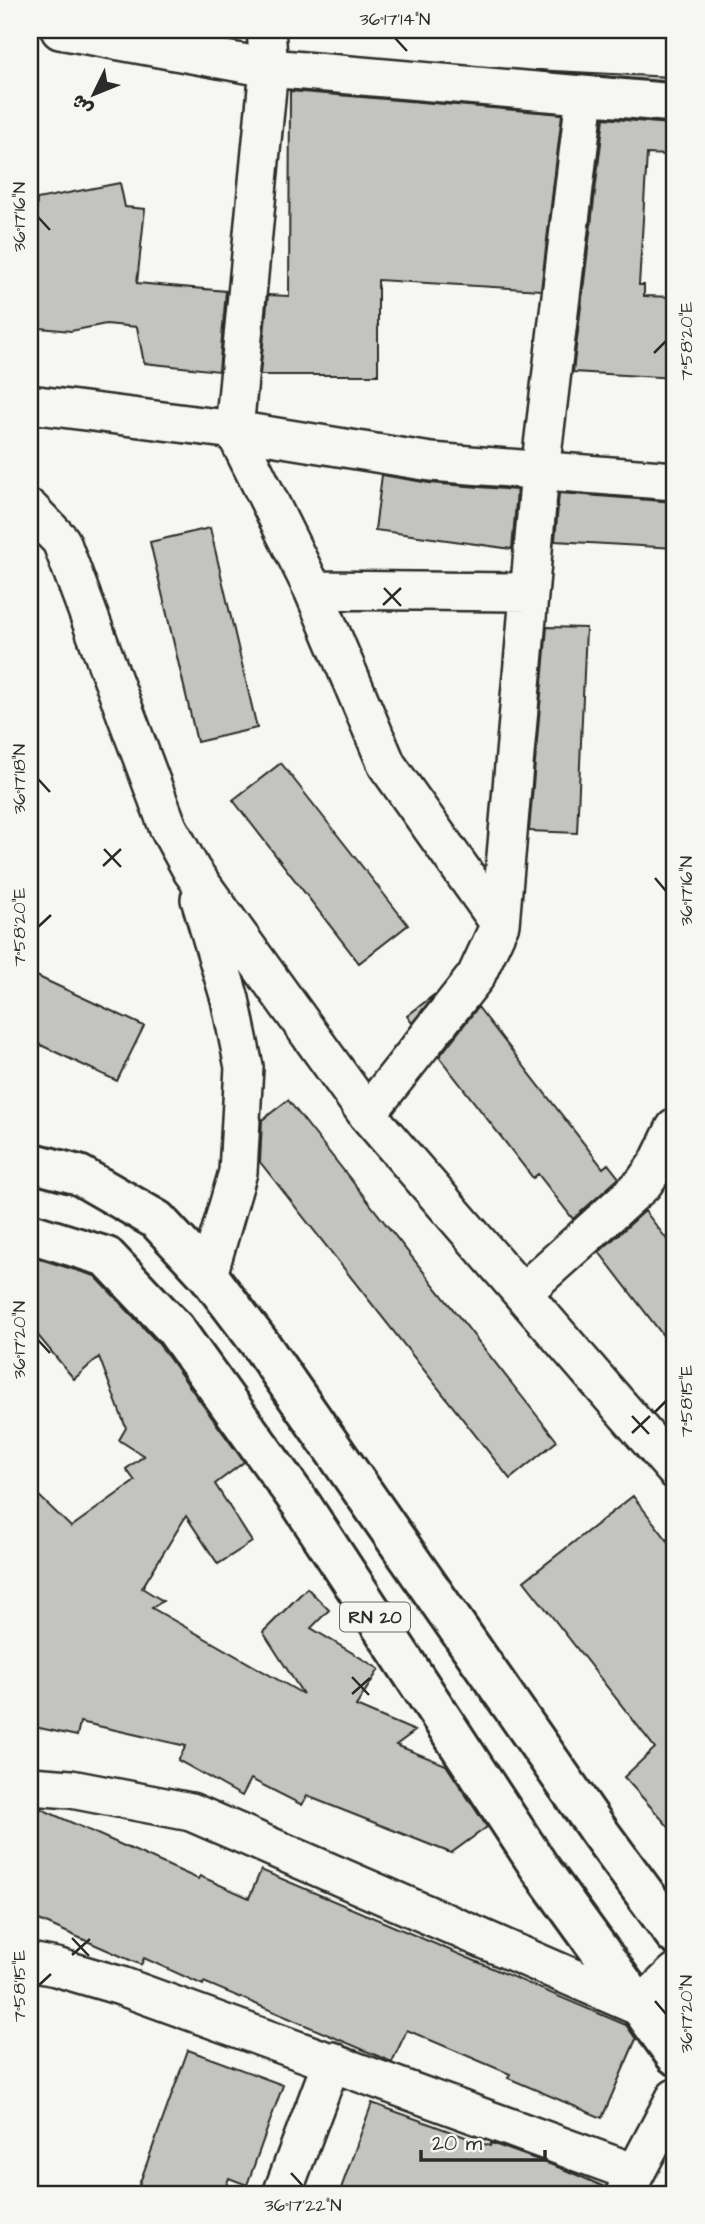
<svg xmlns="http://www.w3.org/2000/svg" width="705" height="2224" font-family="'Architects Daughter','Playpen Sans Arabic',sans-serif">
<rect width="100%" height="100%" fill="#f6f6f2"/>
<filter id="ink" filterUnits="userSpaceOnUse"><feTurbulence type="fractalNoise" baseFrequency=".0143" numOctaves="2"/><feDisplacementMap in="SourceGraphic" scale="14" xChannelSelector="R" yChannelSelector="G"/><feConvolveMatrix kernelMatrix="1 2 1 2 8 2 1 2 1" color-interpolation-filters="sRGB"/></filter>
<g filter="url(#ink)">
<path fill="#c3c3c0" stroke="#2b2b2b" stroke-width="2" d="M535,70l136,7v5z
M290,91l272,23 -21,176 -163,-10v95h-118l8,-80 21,1z
M604,118l65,6 -1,31 -21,-1 -8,131h5v11l31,1v81l-102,-6z
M120,183l5,24 20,2 -8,74 89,8 -7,80 -75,-8 -7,-36 -31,-3 -35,7 -41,-4v-112l6,-1 1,-15z
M382,475l47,8 88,7 -5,59 -137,-19z
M559,493l116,9v46l-120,-7z
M210,528l47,200 -60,14 -47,-200z
M547,627l39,1 -9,205 -48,-2z
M281,763l127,162 -49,38 -126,-163z
M30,973l114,53 -27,55 -87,-41z
M435,994l-23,29 -5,-7z
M478,1007l125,161 5,-4 11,14 -46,41 -35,-45 -5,4 -94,-121z
M288,1100l269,341 -47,38 -250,-317 2,-42z
M645,1211l30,39v101l-76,-99z
M30,1256l65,20 63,67 86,119 -29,22 37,58 -34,22 -32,-48 -44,72 21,13 -11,7 151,86 -40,-62 44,-44 22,22 -18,18 68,41 -23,37 59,25 -19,14 50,20 41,62 -36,26 -144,-57 -5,9 -51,-26 -9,17 -64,-36 8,-14 -106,-24 -3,14 -47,-10v-239l41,40 64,-46 -9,-12 18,-13 -25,-16 7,-12 -27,-71 -25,22 -44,-53z
M633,1496l42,54v284l-51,-57 31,-29 -131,-167z
M30,1807l9,1 159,71 2,-3 49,22 12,-28 365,155 10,14 -34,79 -94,-40 2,-4 -103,-44 -15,32 -188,-80 -1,3 -59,-27 -3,7 -111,-49z
M188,2050l95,35 -36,100 -18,-7 -6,16h-58l-26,-9z
M372,2103l118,43 1,-3 72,26 42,18 -1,7h-265z"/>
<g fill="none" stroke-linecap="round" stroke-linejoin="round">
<g stroke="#2b2b2b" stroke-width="42">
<path id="minor" d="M60,30l209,38 406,35
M266,30l3,38 -35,362 79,160 74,175 113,159
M30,404l204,26 197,32 244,19
M30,509l31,32 107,286 24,44 175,243 308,356
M313,590l216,2
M200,899l30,100 14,68 -6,105 -30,103
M367,1114l109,-138 24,-52 40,-453 45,-375
M522,1293l121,-109 15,-21 17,-35
M30,1786l41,3 120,23 449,195 35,-34
M30,1962l26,5 65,19 514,187
M625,2193l50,-95
M282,2194l50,-133"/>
</g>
<g stroke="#2b2b2b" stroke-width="44">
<path id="primary" d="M30,1162l49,13 78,45 51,55 53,70 339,488 75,102
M30,1233l77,24 68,72 126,175 239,364 135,187"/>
</g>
<use href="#minor" stroke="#f6f6f2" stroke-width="37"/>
<use href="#primary" stroke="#f6f6f2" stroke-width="38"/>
</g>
</g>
<path fill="none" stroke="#2b2b2b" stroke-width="2.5" d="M395,38l12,13M38,217l12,13M654,353l12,-12M384,588l17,18M383,605l18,-17M38,779l12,13M104,849l17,18M103,866l18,-17M655,878l11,13M38,927l13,-12M38,1340l12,13M654,1413l12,-12M632,1416l17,18M632,1433l18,-17M352,1677l17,18M352,1694l18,-16M72,1938l17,18M72,1955l18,-16M38,1986l13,-12M655,2001l11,13M291,2173l12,13"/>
<g text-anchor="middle" stroke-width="5" stroke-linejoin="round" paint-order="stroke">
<rect fill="#f6f6f2" stroke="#686867" stroke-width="2" x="340" y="1602.5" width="70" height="29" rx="5"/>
<g font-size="18" font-weight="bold" fill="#2b2b2b">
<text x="375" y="1623">RN 20</text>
</g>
</g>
<rect width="705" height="2224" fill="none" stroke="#f6f6f2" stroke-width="77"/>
<g transform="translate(94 94) rotate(227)" stroke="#f6f6f2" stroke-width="5" paint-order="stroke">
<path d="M0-5L12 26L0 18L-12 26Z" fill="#2b2b2b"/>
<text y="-10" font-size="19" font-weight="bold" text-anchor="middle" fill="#2b2b2b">ش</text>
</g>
<path d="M421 2150v10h124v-10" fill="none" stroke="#2b2b2b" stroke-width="3.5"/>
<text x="432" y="2150" font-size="21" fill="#2b2b2b" stroke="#f6f6f2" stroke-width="5" paint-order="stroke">20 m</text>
<rect x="38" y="38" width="628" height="2148" fill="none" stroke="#2b2b2b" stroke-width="2.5"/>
<g font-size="18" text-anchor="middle" fill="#2b2b2b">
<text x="395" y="25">36°17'14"N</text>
<text transform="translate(19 217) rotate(-90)" y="6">36°17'16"N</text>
<text transform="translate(686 341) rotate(-90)" y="6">7°58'20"E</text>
<text transform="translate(19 779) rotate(-90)" y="6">36°17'18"N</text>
<text transform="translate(686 891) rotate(-90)" y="6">36°17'16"N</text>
<text transform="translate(19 927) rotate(-90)" y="6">7°58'20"E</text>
<text transform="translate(19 1340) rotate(-90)" y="6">36°17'20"N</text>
<text transform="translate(686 1401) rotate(-90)" y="6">7°58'15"E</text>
<text transform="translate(19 1986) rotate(-90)" y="6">7°58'15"E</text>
<text transform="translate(686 2014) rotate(-90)" y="6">36°17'20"N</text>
<text x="303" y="2211">36°17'22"N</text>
</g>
</svg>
